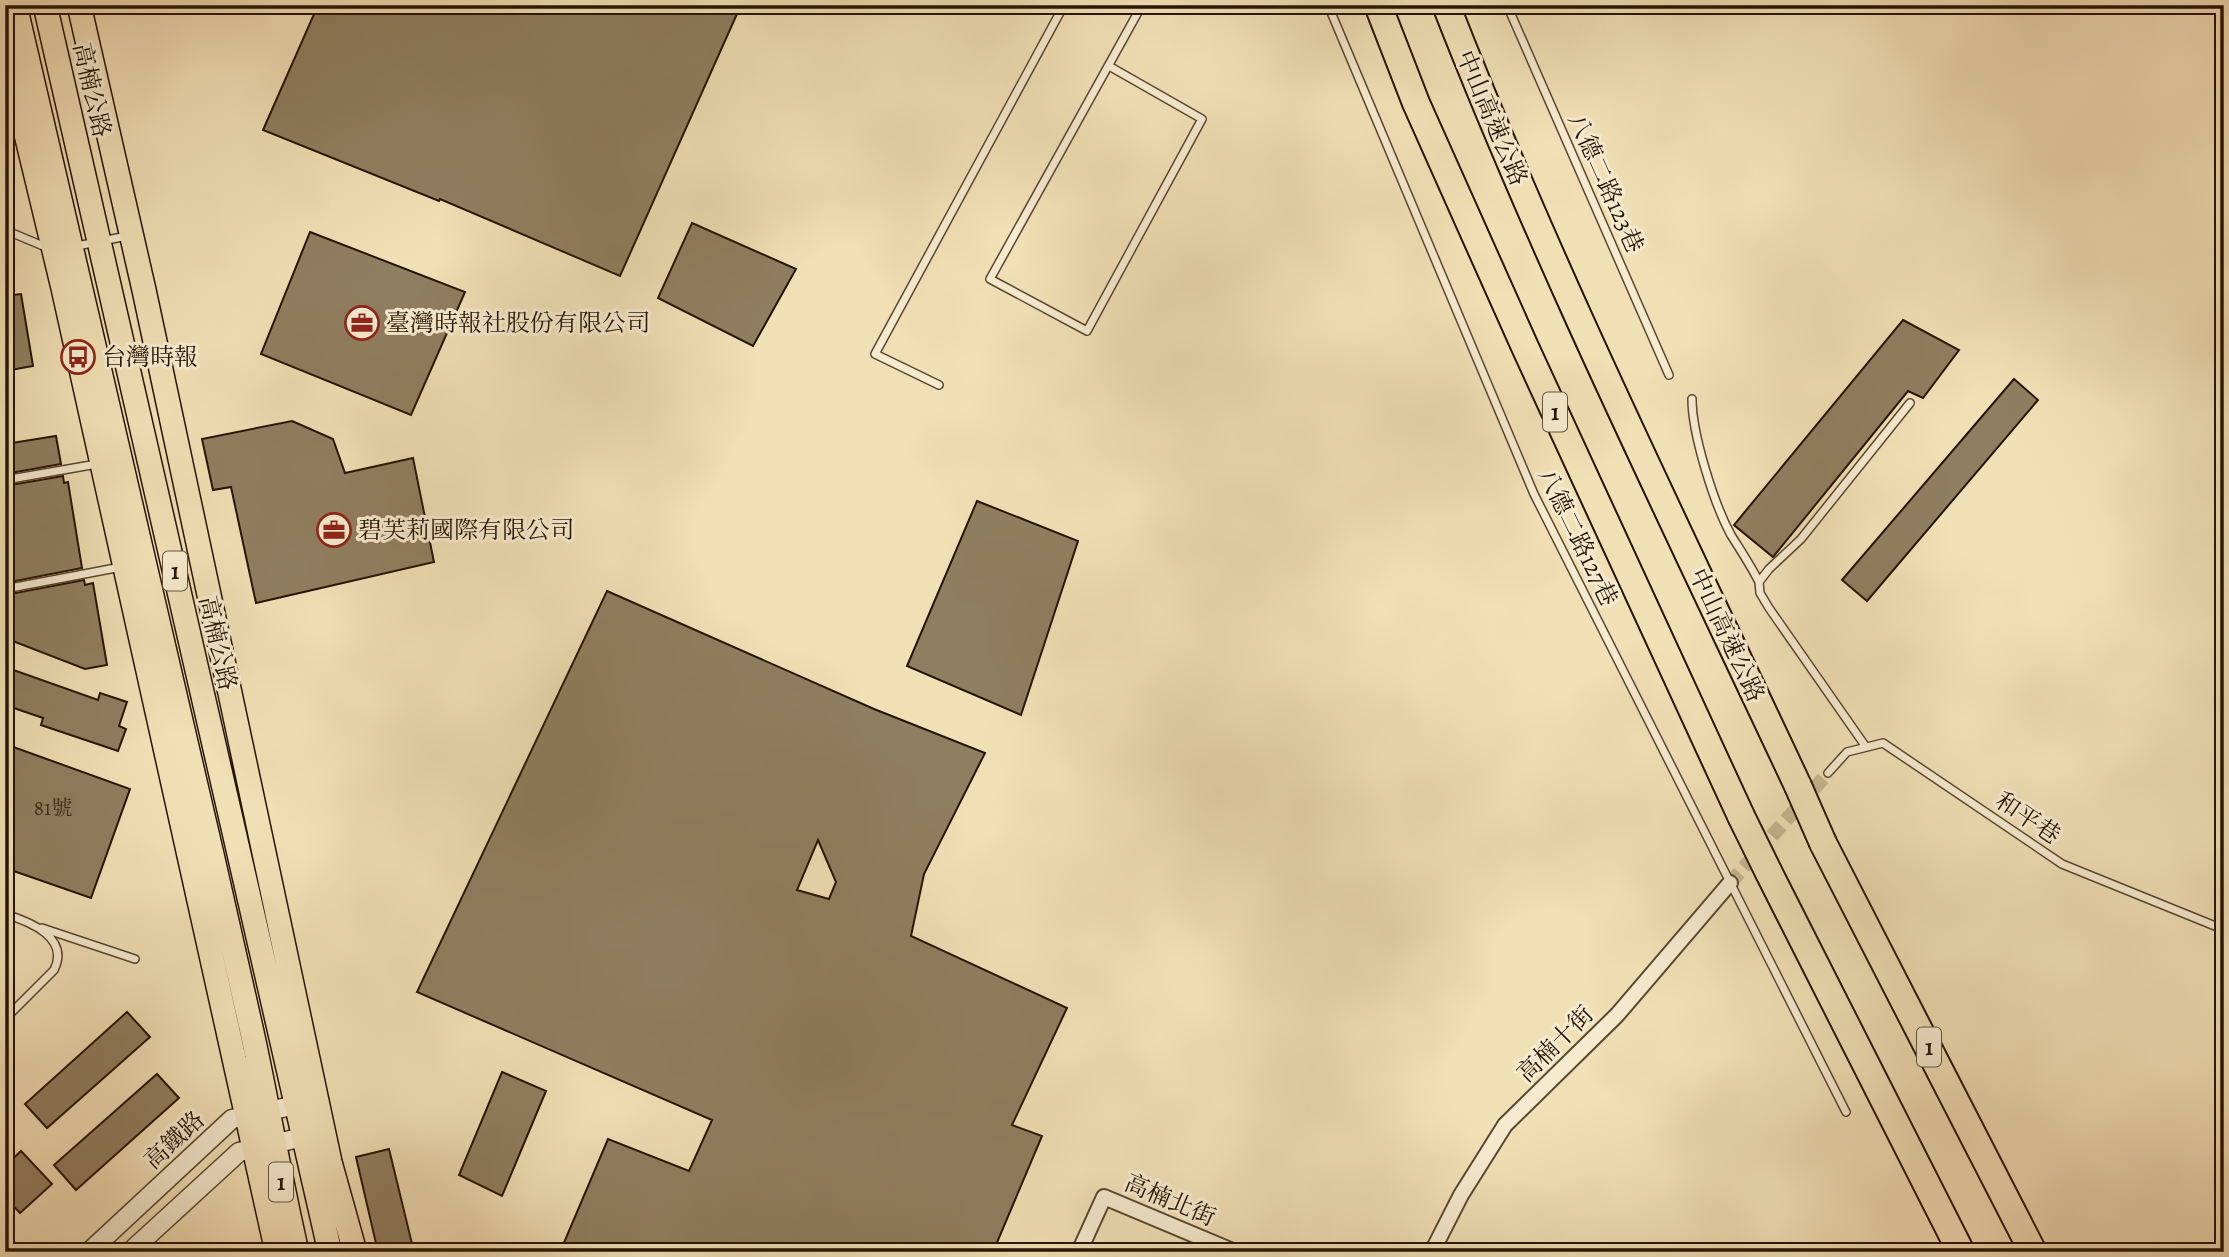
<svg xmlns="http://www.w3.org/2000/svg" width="2229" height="1257" font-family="Alegreya,'Noto Serif TC',serif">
<rect width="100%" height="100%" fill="#f1dfb5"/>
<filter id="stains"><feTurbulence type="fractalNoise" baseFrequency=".00286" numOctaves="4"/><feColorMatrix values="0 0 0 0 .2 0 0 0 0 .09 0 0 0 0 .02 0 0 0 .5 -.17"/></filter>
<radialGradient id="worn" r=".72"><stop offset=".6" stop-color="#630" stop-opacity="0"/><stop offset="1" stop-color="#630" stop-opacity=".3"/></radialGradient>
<path fill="#907e60" stroke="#261403" stroke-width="2" fill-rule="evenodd" d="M318,5h423l-121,271 -180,-77 -1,2 -176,-71z
M692,223l104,46 -43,77 -95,-48z
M310,232l155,60 -54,123 -150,-61z
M21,294l12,72 -28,5v-75z
M1903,320l56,30 -36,48 -15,-7 -135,166 -39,-32z
M2014,379l24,21 -171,201 -25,-21z
M292,421l41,18 12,34 68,-15 21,104 -178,41 -25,-116 -18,3 -11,-51z
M56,436l5,28 -56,10v-30z
M63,476l1,7 4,-1 14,86 -77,15v-97z
M977,501l101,40 -57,174 -114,-49z
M84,580l1,5 8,-2 14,82 -22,4 -80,-31v-43z
M607,591l267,118 111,44 -61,121 -13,62 156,72 -55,117 30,11 -49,116h-433l48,-113 81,32 23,-51 -295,-128zM818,840l18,42 -7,17 -32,-9z
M5,667l93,33 2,-7 27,9 -8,24 7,3 -8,22 -77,-26 2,-7 -38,-13z
M5,744l125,45 -39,109 -86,-30z
M127,1012l23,25 -103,91 -22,-24z
M502,1072l44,19 -44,105 -43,-21z
M157,1074l22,24 -103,92 -22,-25z
M389,1149l25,103h-36l-22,-95z
M21,1151l31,33 -32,29 -15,-16v-31z"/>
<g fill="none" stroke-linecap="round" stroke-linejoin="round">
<path stroke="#c8b691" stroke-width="14" stroke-dasharray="14 7" stroke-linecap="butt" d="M1730,883l98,-110"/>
<g stroke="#594730" stroke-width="10">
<path id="service" d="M1328,5l206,489 312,618
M1507,5l162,370
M1109,66l93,53 -115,212 -97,-52 152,-274
M5,212l4,19
M5,230l43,18
M77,246l50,-10
M939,385l-64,-31 189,-349
M1692,399c0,35 22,105 39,136 10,16 20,31 28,47
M5,480l92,-16
M5,589l116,-22
M1866,747l-97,-139 -9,-15 -1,-11 10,-13 32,-30 109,-136
M1828,773l19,-21 36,-9 179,121 158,64 4,-1
M5,914c26,8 65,24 49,56l-49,49
M42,928l93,31
M5,1238l13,14"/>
</g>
<g stroke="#594730" stroke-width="18">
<path id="minor" d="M1079,1252l25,-55 131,55
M1432,1252l29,-57 44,-70 112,-110 113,-132"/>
</g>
<g stroke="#594730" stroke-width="21">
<path id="tertiary" d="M89,1252l143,-133 64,-14 11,5
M130,1252l109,-100 64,-15 7,-8"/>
</g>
<g stroke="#261403" stroke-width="26">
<path id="primary" d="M15,5c82,341 160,684 237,1027 16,73 28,147 45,220
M45,5l285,1247
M79,5l65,285 186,872 25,90
M5,47l58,241 214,964"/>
</g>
<g stroke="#261403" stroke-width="30">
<path id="motorway" d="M1378,5l38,98 109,244 216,469
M1446,5c104,266 231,523 352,781
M1823,843l210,409
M1769,873l192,379"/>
</g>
<use href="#service" stroke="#f6eacf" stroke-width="7"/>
<use href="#minor" stroke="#f6eacf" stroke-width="14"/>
<use href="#tertiary" stroke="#f6eacf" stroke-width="18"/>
<use href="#primary" stroke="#f1dfb5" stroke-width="23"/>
<use href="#motorway" stroke="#f1dfb5" stroke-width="26"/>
<g stroke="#261403" stroke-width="30" stroke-linecap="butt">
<path id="motorway-bridge" d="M1798,786l25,57
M1741,816l28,57"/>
</g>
<use href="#motorway-bridge" stroke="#f1dfb5" stroke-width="26"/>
</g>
<defs>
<g id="office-ring" transform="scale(1.75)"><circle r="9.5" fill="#f6eacf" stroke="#8f2418" stroke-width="1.5"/><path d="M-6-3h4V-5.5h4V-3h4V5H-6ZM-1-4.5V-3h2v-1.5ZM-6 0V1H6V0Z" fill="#8f2418"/></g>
<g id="bus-ring" transform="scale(1.75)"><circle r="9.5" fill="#f6eacf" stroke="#8f2418" stroke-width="1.5"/><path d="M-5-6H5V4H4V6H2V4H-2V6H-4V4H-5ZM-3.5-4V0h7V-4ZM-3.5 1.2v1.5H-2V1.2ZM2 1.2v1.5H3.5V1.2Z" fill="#8f2418"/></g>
</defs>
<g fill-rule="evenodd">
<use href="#office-ring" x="362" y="323"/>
<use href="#bus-ring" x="78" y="357"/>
<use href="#office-ring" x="334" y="530"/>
</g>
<g text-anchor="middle" stroke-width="6" stroke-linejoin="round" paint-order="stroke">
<g font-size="21" fill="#402e1a">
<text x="53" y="815">81號</text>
</g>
<g fill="#f6eacf" stroke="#645440" stroke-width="2">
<rect x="1543" y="392.5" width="24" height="39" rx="5"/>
<rect x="163" y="551.5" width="24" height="39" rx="5"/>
<rect x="1917" y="1027.5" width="24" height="39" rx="5"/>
<rect x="269" y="1162.5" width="24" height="39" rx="5"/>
</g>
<g font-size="23" font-weight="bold" fill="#261403">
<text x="1555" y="420">1</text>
<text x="175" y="579">1</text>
<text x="1929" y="1055">1</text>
<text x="281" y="1190">1</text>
</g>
<g font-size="24" fill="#261403" stroke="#f6eacf">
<text transform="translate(92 90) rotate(77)" y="8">高楠公路</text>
<text transform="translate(1492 118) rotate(67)" y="8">中山高速公路</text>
<text transform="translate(1606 183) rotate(66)" y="8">八德二路123巷</text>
<text transform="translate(1578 537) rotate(64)" y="8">八德二路127巷</text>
<text transform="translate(1727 635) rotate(65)" y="8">中山高速公路</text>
<text transform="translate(218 643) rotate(77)" y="8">高楠公路</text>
<text transform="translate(2028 818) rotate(34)" y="8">和平巷</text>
<text transform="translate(1555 1044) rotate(-45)" y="8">高楠十街</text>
<text transform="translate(174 1140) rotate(-43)" y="8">高鐵路</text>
<text transform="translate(1170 1200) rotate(23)" y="8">高楠北街</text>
</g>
<g font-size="24" fill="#261403" stroke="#f6eacf" text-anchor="start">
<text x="386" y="331">臺灣時報社股份有限公司</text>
<text x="102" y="365">台灣時報</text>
<text x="358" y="538">碧芙莉國際有限公司</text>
</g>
</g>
<rect width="2229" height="1257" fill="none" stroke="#f1dfb5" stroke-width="28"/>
<rect x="7" y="7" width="2215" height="1243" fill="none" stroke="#261403" stroke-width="3.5"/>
<rect x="14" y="14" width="2201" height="1229" fill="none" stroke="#261403" stroke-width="2"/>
<rect width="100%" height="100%" filter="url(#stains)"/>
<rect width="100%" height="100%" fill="url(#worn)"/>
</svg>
